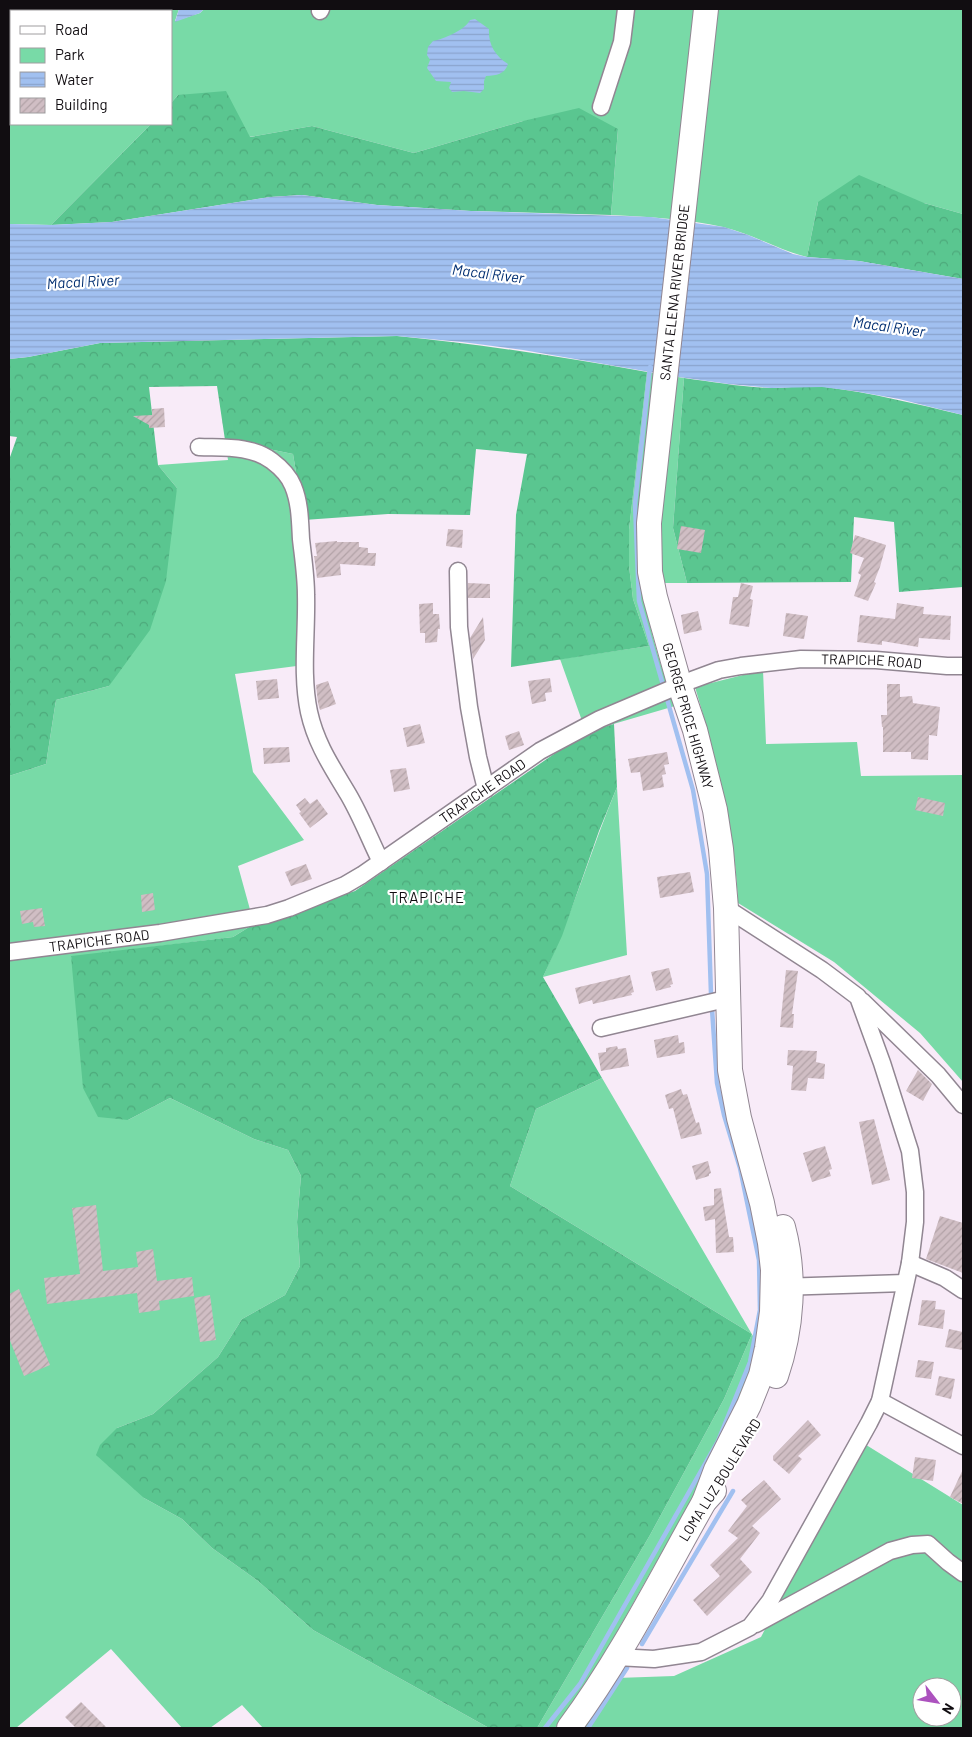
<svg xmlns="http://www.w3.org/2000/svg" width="972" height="1737" font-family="Barlow,sans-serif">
<defs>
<pattern id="forest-crowns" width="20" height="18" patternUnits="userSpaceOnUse" patternTransform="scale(1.25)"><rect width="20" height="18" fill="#5ac690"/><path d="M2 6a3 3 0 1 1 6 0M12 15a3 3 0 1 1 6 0" fill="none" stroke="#4da97b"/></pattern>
<pattern id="water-rules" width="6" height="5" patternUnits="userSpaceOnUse" patternTransform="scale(1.25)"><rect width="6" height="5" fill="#a1c0f0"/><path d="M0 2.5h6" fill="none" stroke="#8aa4cd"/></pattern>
<pattern id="building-hatch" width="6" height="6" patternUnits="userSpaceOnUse" patternTransform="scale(1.25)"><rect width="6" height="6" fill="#d0bec4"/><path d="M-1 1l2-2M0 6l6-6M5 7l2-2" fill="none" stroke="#b2a2a7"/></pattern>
</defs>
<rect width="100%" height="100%" fill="#f8ebf8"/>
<path fill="#78daa7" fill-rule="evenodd" d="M9,9h170l-4,12 25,-8 4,-4h759v205l-39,-11 -106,-1 -11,55c-29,-7 -54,-23 -84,-30 -36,-8 -74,-10 -112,-12l7,-86 -95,-8 -109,32 -102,-27 -63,11 -71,-42 -7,8v-92h-160v113h140l-100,101 -42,-1z
M647,372l37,6 -11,150 14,55h-24l-4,-40 -20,-30c-4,68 13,129 36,193l-89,26 -26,-73 89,-13 -16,-47 -4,-33v-36z
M225,440l68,14 11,66 8,144 -77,10 18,98 51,68 -66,26 16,58 -21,13 -162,20 57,163 42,-22 84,41 34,11 13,26 -4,46 3,44 -15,29 -43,24 -24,38 -65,57 -36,14 27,70 38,21 30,29 46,33 55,49 176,98h-226l-21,-23 -32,23h-28l-71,-79 -95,79h-7v-952l37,-12 10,-64 53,-14 68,-198 -19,-23 70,-5z
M763,670l3,74 91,-2 4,34 102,-1v307l-43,-49 -86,-71 -96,-59c-3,-74 -22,-145 -43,-216z
M617,787l10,168 -84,22c29,-62 48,-127 74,-190z
M602,1078l158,270 -49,117 -121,215 -35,48h-18l113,-193 74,-136 28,-65 -242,-148 26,-77z
M863,1443l100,62v223h-379l33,-50 57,-2 87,-39zM922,1687h30v30h-30z"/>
<path fill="url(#forest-crowns)" d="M226,91l24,46 62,-11 102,27 109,-32 56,-13 39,21 -7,86 -140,-4 -94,-6 -75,-10 -32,2 -158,25 -61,3 100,-101h20v-21l7,-8z
M859,175l65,28 39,11v65l-104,-18 -52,-4 11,-55z
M397,336c84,8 166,21 250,36l-18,158v36l4,33 16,47 -138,21 5,-152 11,-61 -51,-5 -6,66 -82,-1 -84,6 -11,-66 -68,-14 -8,-54 -68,1 9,78 19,23 -11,93 -16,49 -41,56 -53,14 -10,64 -37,12v-316l8,-23 -8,-1v-77l19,-2 72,-14z
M684,378c29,4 58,9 88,10 17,0 35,-3 53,-1 47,6 92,17 138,28v172l-64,5 -5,-70 -40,-5 -3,65 -164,1 -14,-55z
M614,724l3,63 -18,44 -37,105 -19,41 59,101 -66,31 -26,77 242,148 -28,65 -74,136 -113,193h-48l-176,-98 -55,-49 -46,-33 -30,-29 -38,-21 -48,-43 4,-10 17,-17 36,-14 65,-57 24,-38 43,-24 15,-29 -3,-44 4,-46 -13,-26 -34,-11 -84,-41 -42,22 -30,-3 -15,-29 -12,-132 162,-19 21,-13 101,-33 231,-159z"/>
<path fill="url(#water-rules)" d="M179,9h25l-4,4 -25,9z
M475,19l14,10c-1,15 6,27 19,35 -4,11 -11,11 -22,12l-2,5v8l-4,4 -16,-2 -12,1 -3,-4 2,-6 -15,-1 -9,-13 3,-8 -3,-5 1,-8 5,-6c11,-2 32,-11 37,-21z
M302,195l75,10 94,6 180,6 73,10 24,8 45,19 14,3 52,4 104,18v136l-64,-16 -45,-8 -32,-4 -51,1 -42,-4 -50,-7 -156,-27 -61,-8 -65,-6 -297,7 -72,14 -19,2v-135l42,1 61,-3 158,-25z"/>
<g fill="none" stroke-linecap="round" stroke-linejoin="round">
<path stroke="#a1c0f0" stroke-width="4.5" d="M642,1644l91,-153
M545,1728l35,-44 138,-243 32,-79 10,-52 -1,-50 -19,-92 -16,-53 -7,-32 -6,-89 -4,-120 -14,-84 -54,-189 -4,-97 15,-137
M588,1728l39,-60"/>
</g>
<path fill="url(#building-hatch)" d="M164,408l1,19 -16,1v-3l-16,-9 19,-1v-6z
M681,526l24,4 -4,23 -24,-4z
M448,529l15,1 -1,18 -16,-2z
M855,535l31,10 -6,22 -6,15 2,1 -8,18 -14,-5 7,-21 -3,-2 6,-15 -14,-5z
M337,541v1h22v5l9,1v5h8l-1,13 -35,-2 1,11 -24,3 -3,-22h3l-2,-13z
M468,583l22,1v14h-22z
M741,583l12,3 -3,13 3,1 -4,27 -20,-3 4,-27h5z
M433,603v11h6l1,15h-2l-1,13 -12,1v-10h-5l-1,-29z
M897,603l27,4 -1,7 28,2 -1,24 -31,-2 -1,9 -36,-6v4l-25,-3 3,-27 35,4z
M698,611l4,19 -18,4 -3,-19z
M786,613l22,3 -4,23 -21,-3z
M483,617l2,23 -12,19 -3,-21z
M550,678l2,14 -7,1 1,8 -14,3 -4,-23z
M277,679l2,19 -21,2 -2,-19z
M328,681l8,23 -16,6 -2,-7 -2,-18z
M887,684h13v13l12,-1 1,7 27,4 -3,29 -8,-1 -1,25 -17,-1v-7h-28v-25h-1l-1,-12h6z
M420,724l5,19 -18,4 -4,-19z
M519,731l5,14 -15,5 -4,-14z
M289,747l1,15 -26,2 -1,-16z
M667,752l2,12 -5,1 2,9 -4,1 2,12 -21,4 -3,-19 -9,1 -3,-14z
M406,768l4,21 -16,3 -4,-22z
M918,797l27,6 -2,13 -28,-6z
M305,798l5,6 7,-5 11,15 -18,14 -11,-15 2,-1 -5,-7z
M306,864l6,15 -21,7 -6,-14z
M690,872l4,20 -34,6 -3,-21z
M153,893l2,17 -13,2 -1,-17z
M42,908l3,18 -11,1 -1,-5 -11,2 -2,-13z
M669,968l4,16 -3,1 1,2 -15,4 -5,-19z
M786,970l12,1 -6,43h2l-1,14 -13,-1z
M630,975l4,17 -3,1 1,2 -39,9 -1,-4 -13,4 -4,-16z
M678,1035l1,8 5,-1 1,11 -28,5 -3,-18z
M617,1046l1,3 8,-1 3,18 -28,5 -3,-18 8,-1v-4z
M788,1050l29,1 -1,11 9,2 -1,15 -16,-1 -2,13 -15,-1 2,-24 -6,-1z
M918,1070l14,14 -9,17 -17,-10z
M681,1089l2,6 4,-1 9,29 3,-1 3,12 -21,5 -8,-31 -4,1 -4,-14z
M874,1119l16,61 -18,5 -13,-63z
M825,1146l7,23 -3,1 2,6 -19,6 -9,-29z
M708,1161l3,12 -2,1v2l-13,4 -4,-14z
M721,1188l8,49h4l1,15 -18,1 -1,-34 -10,2 -2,-14 11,-2v-16z
M96,1205l7,66 35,-4 -2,-15 17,-3 4,32 35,-4 2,19 -35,5 1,9 -21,3 -2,-20 -90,11 -3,-26 36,-4 -8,-66z
M940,1216l23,7v50l-37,-14z
M19,1289l31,76 -26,11 -15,-38v-44z
M210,1295l6,45 -16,2 -6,-44z
M922,1300l14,1 -1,8 10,1 -2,19 -25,-4z
M949,1329l14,3v18l-18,-3z
M918,1360l16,2 -3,17 -16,-2z
M939,1376l16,3 -4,20 -16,-4z
M808,1420l13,15 -23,21 4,3 -13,15 -16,-14v-4z
M915,1457l21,3 -3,21 -21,-3z
M963,1469v35l-13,-7z
M764,1480l17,19 -29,27 8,7 -20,26 12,13 -45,44 -14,-16 27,-24 -10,-11 28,-27 -10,-7 19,-25 -6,-6z
M81,1702l26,26h-31l-11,-11z"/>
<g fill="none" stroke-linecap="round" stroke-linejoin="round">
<g stroke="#918692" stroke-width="19">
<g id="minor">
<path d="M9,9h1"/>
<path d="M320,11l1,-2"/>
<path d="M601,107l21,-65 4,-33"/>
<path d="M199,447c24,1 52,-2 73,14 8,6 17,15 21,25 7,17 7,35 8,53 2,18 5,37 5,56 1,39 -5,79 3,117 7,32 23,55 39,82 13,22 22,46 33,68"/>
<path d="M458,571l1,56 10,80 9,50 8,32"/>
<path id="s1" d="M9,952l151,-19 107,-18 22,-7 56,-23 17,-10 178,-124 60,-32 92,-39 27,-10 22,-4 60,-7 75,1 71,6h16"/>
<path d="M862,1001l76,74 25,30"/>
<path d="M601,1028l129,-30"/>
<path d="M910,1263l35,15 18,12"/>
<path d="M780,1287l125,-4"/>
<path d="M880,1401l83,45"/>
<path d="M756,1624l134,-73 22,-6 16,-1 20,18 15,11"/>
<path d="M616,1657l38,2 47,-7 49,-25 20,-26 99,-178 11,-22 30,-138 5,-41v-30l-5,-41 -28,-88 -24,-66 -36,-27 -96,-62"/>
</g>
</g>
<g stroke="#918692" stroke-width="26">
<g id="highway">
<path d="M776,1376c16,-47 20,-100 7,-149"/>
<path id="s2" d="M704,1502l12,-32 33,-65 12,-30 6,-27 5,-36 1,-42 -3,-27 -8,-40 -23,-85 -9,-48 -4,-162 -5,-59 -6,-39 -20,-80 -15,-44 -25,-89 -5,-25 -1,-49 57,-514"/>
<path d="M569,1728c52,-70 92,-150 135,-226l10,-11"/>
</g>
</g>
<use href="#minor" stroke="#fff" stroke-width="16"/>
<use href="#highway" stroke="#fff" stroke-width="24"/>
</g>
<g text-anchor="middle" stroke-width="4.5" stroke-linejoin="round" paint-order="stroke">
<g font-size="14" fill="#110d11" stroke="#fff">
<text dy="5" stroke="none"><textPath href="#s2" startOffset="1239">SANTA ELENA RIVER BRIDGE</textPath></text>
<text dy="5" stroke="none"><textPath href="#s1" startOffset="931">TRAPICHE ROAD</textPath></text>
<text transform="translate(688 716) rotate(74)" y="5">GEORGE PRICE HIGHWAY</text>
<text dy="5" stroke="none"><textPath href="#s1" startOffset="511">TRAPICHE ROAD</textPath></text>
<text dy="5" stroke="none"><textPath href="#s1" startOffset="91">TRAPICHE ROAD</textPath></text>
<text transform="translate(720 1480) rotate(-58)" y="5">LOMA LUZ BOULEVARD</text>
</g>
<g font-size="15" font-style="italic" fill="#002e71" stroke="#fff">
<text transform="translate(488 274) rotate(7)" y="5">Macal River</text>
<text transform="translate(83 282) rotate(-3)" y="5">Macal River</text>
<text transform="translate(889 327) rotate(8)" y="5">Macal River</text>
</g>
<g font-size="15" letter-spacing="1" fill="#110d11" stroke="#fff">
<text x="427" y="903">TRAPICHE</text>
</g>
</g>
<rect width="972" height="1737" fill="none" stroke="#110d11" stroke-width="20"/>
<rect x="10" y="10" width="162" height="115" fill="#ffffff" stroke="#a09ea0"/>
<rect x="20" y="26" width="25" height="8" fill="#ffffff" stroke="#a09ea0"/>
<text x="55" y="35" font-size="15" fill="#110d11">Road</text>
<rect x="20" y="48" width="25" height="15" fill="#78daa7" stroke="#a09ea0"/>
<text x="55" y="60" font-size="15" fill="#110d11">Park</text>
<rect x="20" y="72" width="25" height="15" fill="url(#water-rules)" stroke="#a09ea0"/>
<text x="55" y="85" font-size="15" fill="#110d11">Water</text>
<rect x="20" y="98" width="25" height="15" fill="url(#building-hatch)" stroke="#a09ea0"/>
<text x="55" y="110" font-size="15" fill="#110d11">Building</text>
<g transform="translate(937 1702) rotate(121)"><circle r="24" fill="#ffffff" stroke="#a09ea0"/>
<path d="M0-4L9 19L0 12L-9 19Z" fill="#ac52be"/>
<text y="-8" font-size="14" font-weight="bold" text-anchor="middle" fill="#110d11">N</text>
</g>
</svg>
